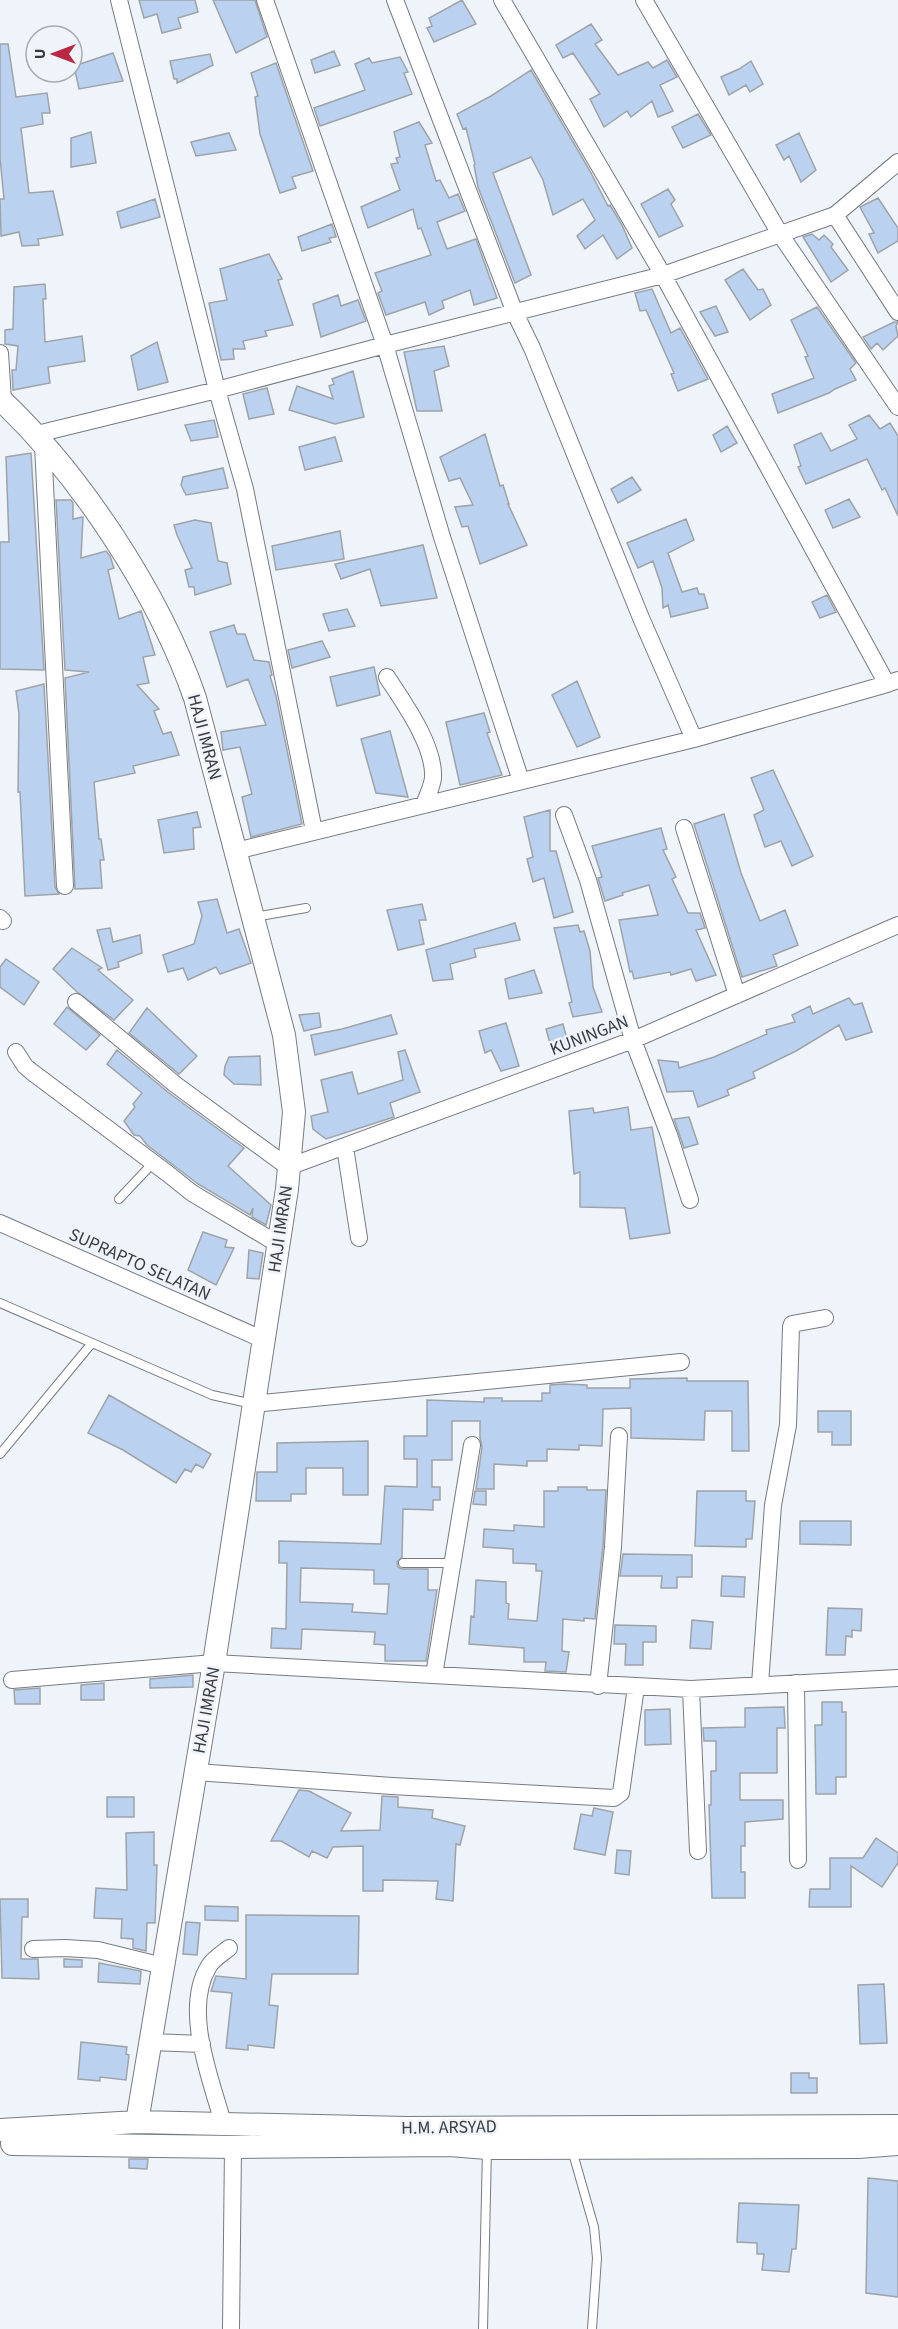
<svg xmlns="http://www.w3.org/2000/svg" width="898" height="2329" font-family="'Source Sans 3',sans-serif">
<rect width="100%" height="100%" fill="#eff4fa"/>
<path fill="#bad1f0" stroke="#9ea3a8" stroke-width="1.5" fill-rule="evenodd" d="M139,0h56l3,12 -20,6 3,10 -19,5 -5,-19 -13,4z
M213,0h42l12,37 -31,16z
M462,0l14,24 -42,18 -7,-14 5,-2 -3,-8z
M591,24l11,16 -7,4 23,31 30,-13 5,6 14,-8 10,17 -17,8 13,26 -15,6 -6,-16 -21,16 -4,-6 -23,16 -14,-28 10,-5 -27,-41 -10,5 -7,-13z
M0,44h8l8,53 31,-4 3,20h-8l1,11 -22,4 8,65 24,-2 10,44 -25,4 1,6 -17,1 -3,-14 -18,4 -1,-37h4l-4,-41z
M334,51l6,14 -25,8 -4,-13z
M113,53l10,28 -44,8 -5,-23z
M210,54l3,11 -36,18v-4h-3l-4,-18z
M400,57l8,15 -4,1 8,21 -92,32 -6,-18 51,-18 -10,-26 14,-6 3,5z
M751,61l12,23 -13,8 -4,-7 -17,10 -8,-18 18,-8z
M276,63l37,108 -21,6 4,11 -16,5 -20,-59 -5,-37 3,-1 -7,-23z
M531,70l59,101 18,35 2,-1 12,20 10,23 -15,11 -14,-24 -18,14 -8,-13 18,-16 -12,-21 -30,16 -10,-35 -12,-23 -38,16 38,102 -16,8 -37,-96 -4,-22 1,-1 -9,-36 -3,1 -6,-15 34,-18z
M698,114l13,21 -28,13 -11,-21z
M419,122l13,21 -7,2 11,36 4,-1 9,18 9,-4 7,17 -28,11 10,27 29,-10 21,59 -23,7 -4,-15 -28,11 2,7 -15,7 -4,-13 -39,13 -8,-22 4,-2 -7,-18 56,-18 -10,-27 -3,1 -5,-20 -45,19 -7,-21 39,-17 -9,-26 7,-1 -2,-5 4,-1 -6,-25z
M91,132l5,31 -25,4v-29z
M229,133l7,17 -40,6 -5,-14z
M799,133l17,37 -15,12 -12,-26 -5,4 -8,-15z
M668,189l7,11 -4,4 12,22 -24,11 -18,-33z
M878,198l20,30v13l-20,12 -9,-19 5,-1 -14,-26z
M155,199l5,18 -39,11 -4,-16z
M332,224l4,13 -7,1 2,4 -29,9 -4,-14z
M812,234l7,6 5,-5 9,9 -2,3 17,23 -17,12 -28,-45z
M269,254l13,25 -4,1 15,45 -28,6 2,5 -24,5 2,8h-12l1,10 -13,1 -12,-57 18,-3 -7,-31z
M743,269l15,21 5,-1 8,16 -21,15 -25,-40z
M45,284l1,15h-3l2,43 37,-6 3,25 -37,6 2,16 -37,7 -1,-20h4l2,-24 -13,-2v-14l8,-1 1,-42z
M652,289l19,44 9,-5 28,51 -30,12 -7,-17 3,-1 -28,-63 -6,1 -5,-18z
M338,295l3,11 17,-6 8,21 -45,16 -8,-33z
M716,306l12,26 -13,4 -15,-24z
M817,307l39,56 -6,6 6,11 -21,9 -6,4 -51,20 -6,-19 42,-16 -9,-21 3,-1 -17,-36z
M894,322h4l-2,4 2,10 -15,14 -6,-7 -6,6 -8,-12z
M157,342l11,40 -30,8 -7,-34z
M444,346l5,20 -15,5 8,40h-25l-13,-59z
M353,371l11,46 -29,7 -46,-14 8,-24 36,13 -4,-13 5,-2 -2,-5z
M267,388l7,26 -25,5 -6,-25z
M869,415l11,14 10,-6 8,13v80l-13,-28 -3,2 -15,-31 -61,25 -8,-17 3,-1 -7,-21 27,-12 10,18 26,-12 -8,-14z
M214,420l4,17 -27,4 -6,-16z
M727,426l10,17 -16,9 -8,-17z
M485,434l15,52 3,-1 6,19h-1l19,41 -47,19 -12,-38 -6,1 -7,-20 18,-2 -13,-27 -11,3 -9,-24z
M335,437l7,24 -37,9 -6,-23z
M31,453l13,217 -44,-1v-127h9l-3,-85z
M223,468l5,20 -42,7 -5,-10 2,-8z
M632,477l9,13 -23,13 -7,-14z
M849,499l11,18 -27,11 -8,-18z
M56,500h15l2,3v16l10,-2 -2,41 25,-7 4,5 4,12 -6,2 11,49 22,-8 14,44 -12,2 6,26 -12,2 22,24 -5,2 9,23 8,-2 8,23 -46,11 2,7 -41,9 5,57h2l3,21h-4l2,28 -27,1 -10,-211 24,-6 -24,-2z
M686,519l8,21 -26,13 14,39 15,-4 2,6h5l4,14 -37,9 -3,-12 -5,3 -1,-20 -9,-27 -15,7 -11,-25z
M195,520l16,3 7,38 9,2 4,21 -36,11 -1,-8h-5l-4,-17 7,-2 -15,-33 -3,-10z
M340,531l4,28 -68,11 -4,-24z
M423,545l14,53 -56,8 -11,-37 -29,10 -6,-15z
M827,595l9,17 -16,6 -8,-16z
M347,609l8,17 -26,5 -6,-17z
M234,625l3,9h8l9,26 15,2 3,13 -2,1 6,20 26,128 -51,13 -9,-40 10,-3 -12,-47 -17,3 -2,-18 45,-7 -18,-46 -21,8 -17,-55z
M322,641l8,16 -38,11 -4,-18z
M374,667l6,28 -43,11 -7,-29z
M577,681l23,56 -23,10 -25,-52z
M44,684l11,203 4,7 -34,2 -5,-104h-2l1,-78 -3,-23z
M484,713l6,19 -3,1 15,42 -42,10 -14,-63z
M390,731l18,66 -32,-4 -15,-54z
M773,770l40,86 -21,10 -11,-25 -16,6 -11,-32 10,-5 -13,-32z
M550,810v41h6l17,61 -19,6 -10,-40 -11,4 -6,-23 6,-2 -9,-40z
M197,812l4,15 -8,1 1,21 -30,4 -6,-33z
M724,814l17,59 19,48 25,-11 13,35 -25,10 4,11 -35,11 -48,-153z
M661,828l6,21 -4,1 13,27 -4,2 16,34h12l5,15 -9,2 20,45 -20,6 -5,-12 -20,6 -1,-3 -36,7 -2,-8 -2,1 -11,-52 39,-5 -9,-30 -27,8 1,2 -18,6 -7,-23 4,-1 -10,-31z
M217,899l10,34 12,-4 12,34 -31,11 -4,-7 -28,13 -5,-12 -15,4 -5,-17 31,-11 8,-28 -4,-14z
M422,904l4,16h-7l5,24 -26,6 -11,-40z
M515,923l5,17 -46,9 2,8 -26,7 3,15 -20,2 -7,-31z
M578,925l2,7 4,-1 6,20 3,36 9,25 -29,5 -4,-14 3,-1 -18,-74z
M110,928l3,14 27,-7 2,18 -24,9 1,5 -11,3 -11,-40z
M72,948l30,20 -4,2 35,30 -19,20 -37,-28 -24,-23z
M6,959l33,23 -15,23 -24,-18v-20z
M534,970l8,23 -33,6 -4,-20z
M849,998l5,7 8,-2 10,29 -26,8 -7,-15 -43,26 -43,21 2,6 -28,12 2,5 -31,12 -5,-16 -26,1 -9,-32 20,2 1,6 35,-11 53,-23 -1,-4 29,-8 -3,-7 18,-9 3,8z
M67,1007l33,28 -14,15 -32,-26z
M147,1008l50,48 -18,18 -50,-41z
M319,1013l2,14 -17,4 -5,-16z
M391,1015l6,19 -82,21 -4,-20 31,-6z
M506,1023l13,43 -18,5 -10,-21 -6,3 -6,-22z
M563,1024l7,27 -17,3 -7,-25z
M117,1050l52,43 75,55 -16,18 43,39 -5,20 -14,-8 1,-9 -3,7 -52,-31 -51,-39 -7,-9 -6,-1 -10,-14 11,-14 -2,-3 9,-11 -35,-29z
M405,1050l15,42 -30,11 4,14 -68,22 -13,-10 -2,-13 17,-4 -7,-32 31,-8 6,22 45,-14 -5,-28z
M260,1056l1,29 -27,-1 -10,-9 1,-9 4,-9z
M628,1107l3,23 21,-3 18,106 -40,6 -5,-31 -45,-1v-35l-6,2 -5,-63 24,-3 1,5z
M689,1117l9,27 -14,4 -10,-29z
M203,1232l24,8 -2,7 9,1 -18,37 -28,-15z
M249,1250l14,3 -4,26 -12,-1z
M687,1378v3h61l1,70h-17v-40h-27l-1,29 -73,-2v-30l-28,1 -1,37 -23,-1v5l-32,-1v12h-20v5l-33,-2v25h-18l6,-42 -2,-9v-17h-28v39h-20v27h8v13h-7v10l-30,-1 -1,48 -5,5 1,5 4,2h26v21h9l-11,71h-41v-16l-11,-1 1,-12 -73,-3 -1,20 -30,-1 1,-20 14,1 1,-66h-8v-22l102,3 4,-58 32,1v-28h-13v-23h23v-36l57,2v-4h18v3h40v-8h8v-8l14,-1 23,1v3h43v-9zM301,1568l73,2v14h15l-2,30 -35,-2 1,-8 -53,-2z
M109,1395l102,59 -8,14 -7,-4 -5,8 -6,-3 -9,14 -53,-33 -35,-17z
M818,1411h33v34h-19v-13h-14z
M368,1441v54h-25v-27h-37v26h-15v7h-35l1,-29h20v-29z
M558,1487h29v3h19l-3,56 -8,73 -11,-1v3l-21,-2 -1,32 7,1 -3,20 -21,-1 1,-9h-22v-14l-55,-4 2,-28 3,1 2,-37 30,2v21l3,1 -1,15 29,2 5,-50h-6v-7l-23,-1v-14l-30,-2 1,-18 30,2v-6l30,2v-36h14z
M475,1491h11v14l-13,-1z
M697,1491h49v10h9l-3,38h-6v8l-51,-1z
M800,1521h51v24l-51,-1z
M623,1554l69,1v22h-15v11h-16l1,-12h-42z
M722,1576l23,1 -1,20 -23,-1z
M828,1608l34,1 -1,22 -9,-1v7l-6,-1 -1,19h-19z
M692,1620l21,2 -2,27 -21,-1z
M615,1625l41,1v16h-13v23h-18l1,-21h-12z
M193,1675v12l-43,1v-9z
M104,1683v17h-23v-15z
M40,1688v16h-25l-1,-14z
M822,1702h20v10h4v65h-10v17h-20l-1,-69h7z
M784,1707l1,21h-8v45h-37v27h43v19l-38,3v24h-4v26h4v26h-33l-3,-93h2v-34h5v-30h-12l-1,-13 42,-1v-19z
M670,1709l1,35 -26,1v-35z
M299,1790l10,1 42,22 -10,18 39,-1 2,-34 16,1v10l35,3 -1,8 33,8 -5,19 -4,-1 -3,57 -17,-2 2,-18 -55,-1v11h-20v-45l-30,1 -6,11 -15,-7 -3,6 -28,-16h-10z
M107,1797h27v20h-27z
M594,1808l19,4 -8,43 -31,-6 7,-35 11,2z
M154,1832v33h3l-2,58h-8l-1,28 -13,-3v-9l-12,-1 1,-19 -28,-1 2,-30 31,2 -1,-57z
M876,1838l22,15v10l-16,24 -31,-21v41h-42l1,-18h20v-31h33z
M617,1850l14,1 -2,24 -14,-2z
M0,1899h28v18h-6l-1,42h17l1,20 -37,-1z
M205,1906l33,1v14l-33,-1z
M246,1915l113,1 -1,58h-86l-3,31 9,1 -4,42 -26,-3v5l-22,-2 6,-55 -21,-2 5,-15 30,3z
M186,1922l14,1 -3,32 -14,-1z
M64,1959l18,1v7h-18z
M99,1963l42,8 -1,13 -42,-2z
M884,1984l3,59 -27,1 -2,-59z
M81,2042l46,5 -1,7 3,1 -3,25 -26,-3v4l-22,-2z
M791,2073h18v5h8v15h-26z
M129,2159h19l-1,10 -18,-1z
M868,2178l30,3v116l-32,-4z
M739,2203l60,2 -3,44h-4l-3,23 -27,-2 2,-16h-7v-11l-20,-1z"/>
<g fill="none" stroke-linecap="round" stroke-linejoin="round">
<g stroke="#777b80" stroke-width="10">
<path id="lane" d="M254,917l52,-9
M119,1199l34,-36
M0,1303l212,92 41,9
M0,1454l92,-111
M403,1563h49
M572,2150l22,77 3,31 -5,71
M483,2329l4,-180"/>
</g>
<g stroke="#777b80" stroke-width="18">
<path id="street" d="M119,0l98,390 28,99 69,342
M265,0l120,345 57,192 79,244
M395,0l120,313 17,35 109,270 53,121
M502,0l161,275 224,409 11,-4
M644,0l136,234 118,173
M835,215l63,97
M0,353l3,48
M33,435l184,-45 168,-45 278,-70 172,-60 63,-53
M43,445l22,441
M387,677c17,26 48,69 46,101 -1,9 -6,18 -9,27
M564,815l24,65 45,160 36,95 21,65
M684,828l53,167
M236,851l458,-112 193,-55
M0,918l3,3
M76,1002l100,83 112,82 345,-127 265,-115
M16,1052l9,14 7,6 135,101 25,20 86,51
M345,1147l14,91
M0,1223l264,117
M253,1404l428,-42
M434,1675l38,-230
M12,1680l202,-17 477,26 207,-11
M796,1683l2,177
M760,1684l13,-179 15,-80 3,-98 1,-3 33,-6
M598,1686l15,-139 6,-111
M691,1689l7,162
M196,1772l196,14 222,12 7,-5 15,-106
M33,1949l32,-1 33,2 65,16
M151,2042l51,2
M223,2123c-12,-44 -41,-114 -14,-157 4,-7 14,-13 20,-18
M231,2329l2,-182"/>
</g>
<g stroke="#777b80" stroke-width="24">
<path id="secondary" d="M0,399c80,75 159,195 195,299l89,337 10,77 -7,77 -73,474 -77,459
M0,2130l137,-8 269,6 492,-2
M12,2144l221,3 217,-2 37,3 371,-1 40,-3"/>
</g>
<use href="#lane" stroke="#fff" stroke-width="8"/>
<use href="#street" stroke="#fff" stroke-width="16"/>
<use href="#secondary" stroke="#fff" stroke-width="22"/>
</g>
<g text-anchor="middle" stroke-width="5" stroke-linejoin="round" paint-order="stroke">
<g font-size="18" fill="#393b3d" stroke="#eff4fa">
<text transform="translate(205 737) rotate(75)" y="6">HAJI IMRAN</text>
<text transform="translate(589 1035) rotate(-21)" y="6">KUNINGAN</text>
<text transform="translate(280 1229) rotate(-82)" y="6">HAJI IMRAN</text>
<text transform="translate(140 1264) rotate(24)" y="6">SUPRAPTO SELATAN</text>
<text transform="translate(206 1710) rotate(-80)" y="6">HAJI IMRAN</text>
<text transform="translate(449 2127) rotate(-1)" y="6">H.M. ARSYAD</text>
</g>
</g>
<g transform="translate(54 54) rotate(270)"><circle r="28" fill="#eff4fa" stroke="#a6aaae" stroke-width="1.5"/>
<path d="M0-4.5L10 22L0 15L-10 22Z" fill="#ba2941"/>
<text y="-9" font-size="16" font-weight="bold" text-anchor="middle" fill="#393b3d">U</text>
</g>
</svg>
